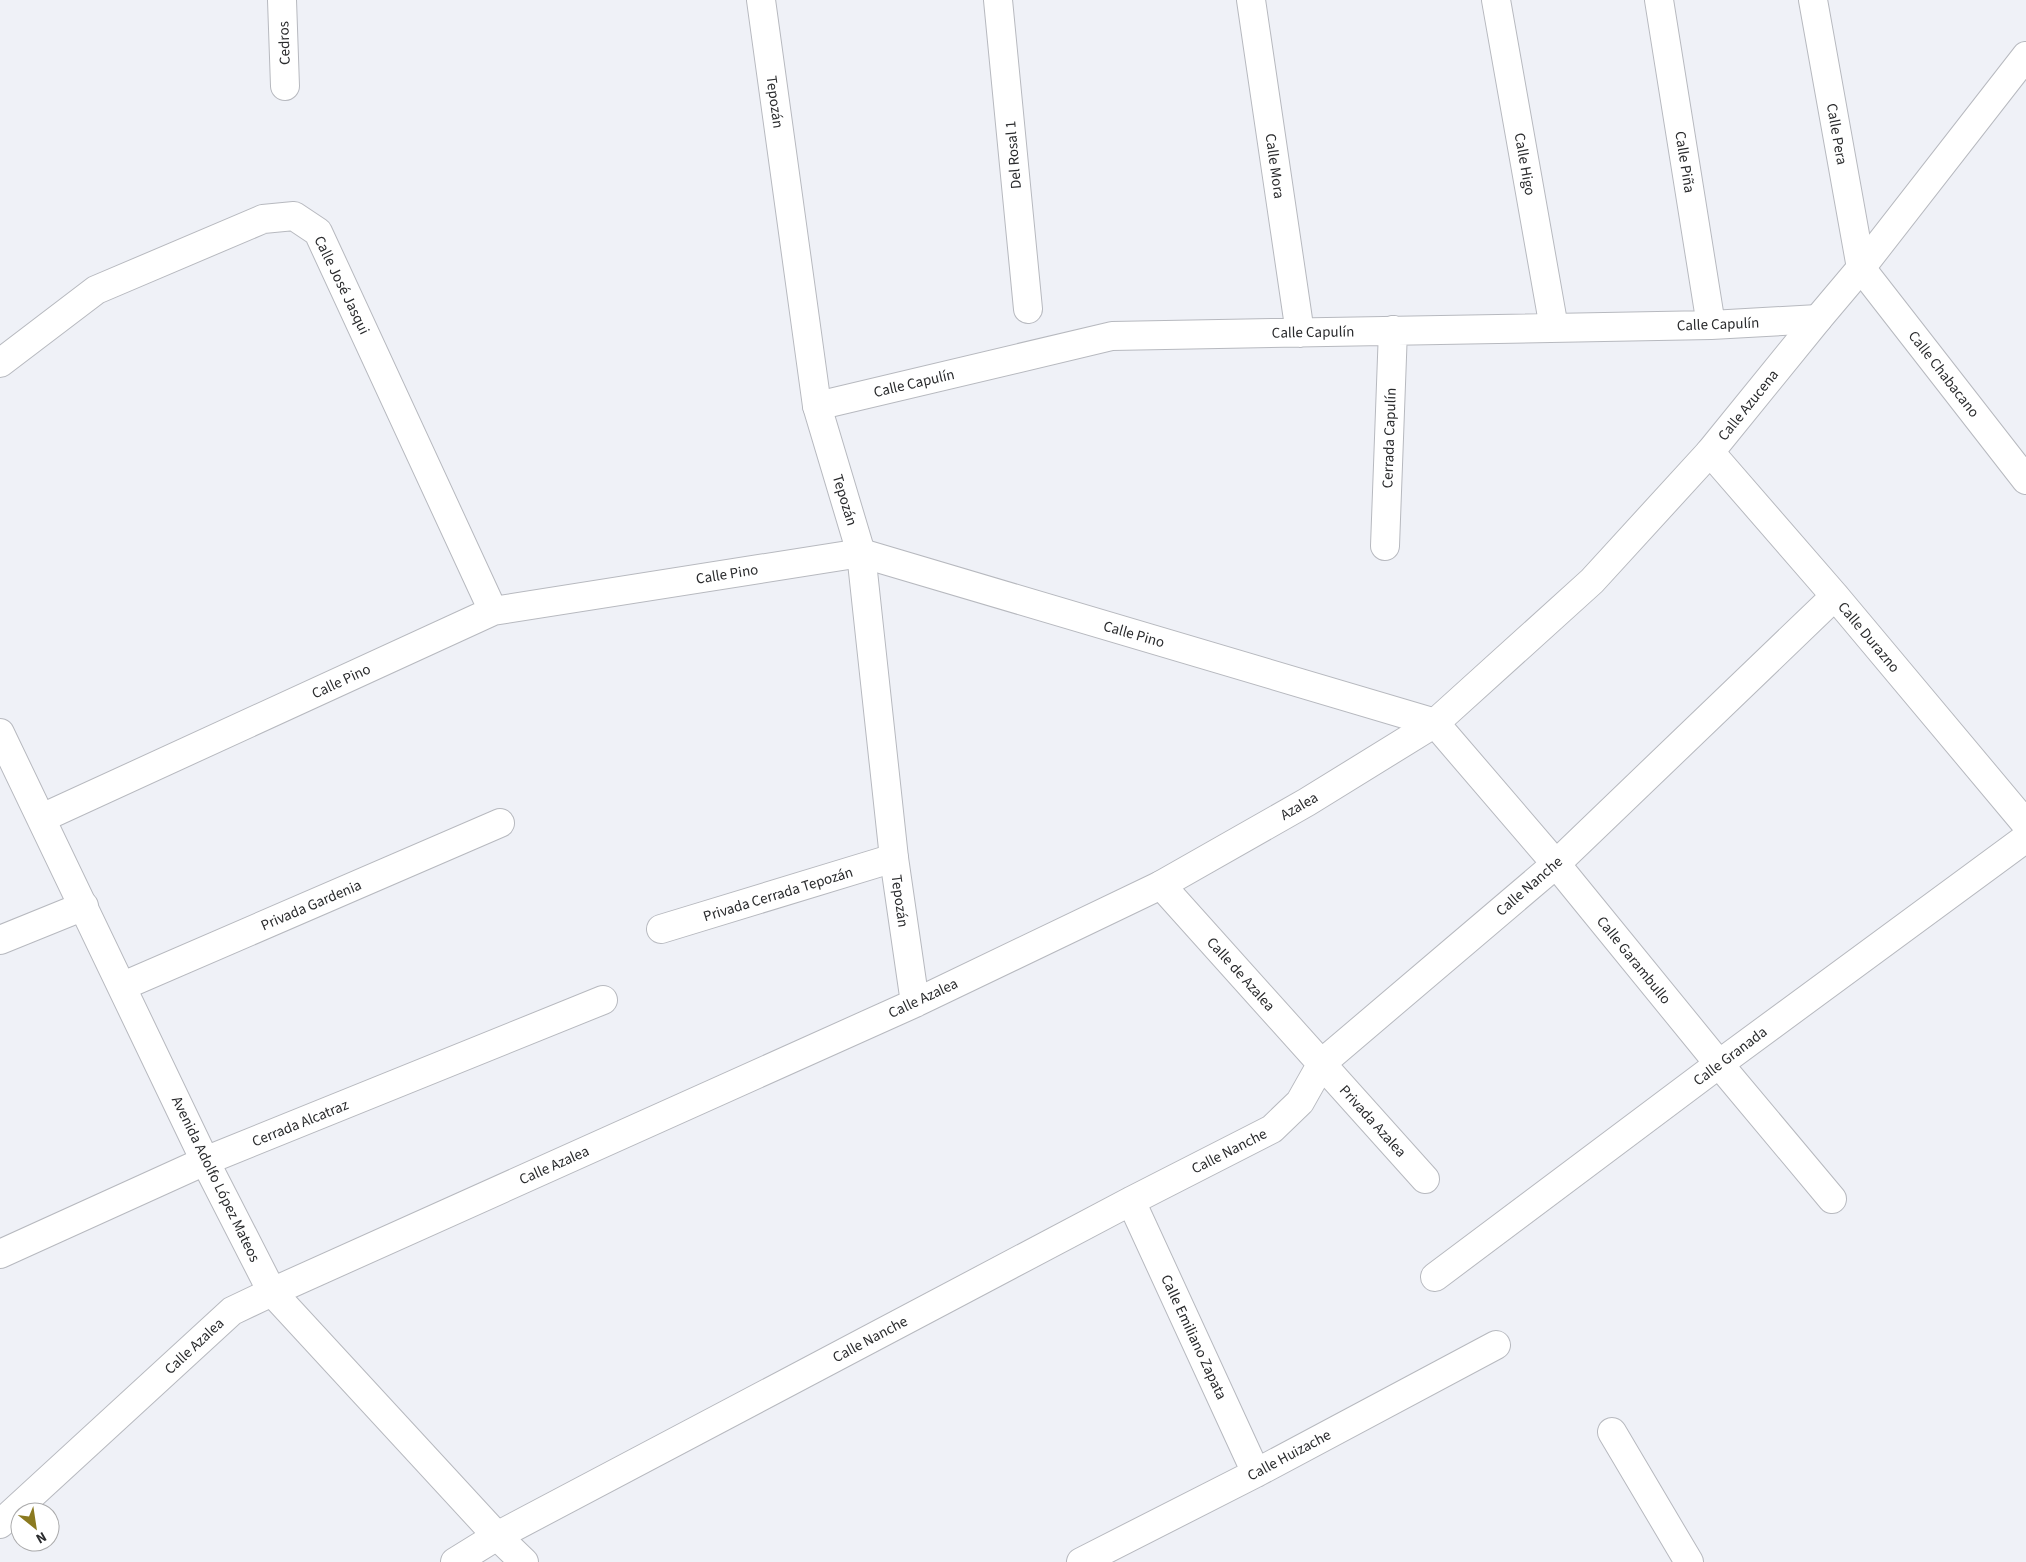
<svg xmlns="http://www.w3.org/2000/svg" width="2026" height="1562" font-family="'Source Sans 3',sans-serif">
<rect width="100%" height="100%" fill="#eff1f7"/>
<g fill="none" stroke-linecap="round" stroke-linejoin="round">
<g stroke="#b7b9bf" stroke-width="30">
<path id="minor" d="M282,0l3,86
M998,0l30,309
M1251,0l49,333
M1496,0l58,328
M1659,0l52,325
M1813,0l48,268 165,212
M0,363l96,-73 167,-71 31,-3 24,16 175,379
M817,406l295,-70 599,-11 107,-6
M1710,452l125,144 191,228
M1385,546l8,-216
M42,818l451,-207 368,-58 574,170 121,141 163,200 113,135
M1161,885l264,294
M661,929l233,-71
M0,940l84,-34
M123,986l377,-163
M1131,1201l125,272
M0,1254l205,-93 398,-161
M1435,1277l284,-213 307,-226
M1612,1432l77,130
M0,1524l232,-213 40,-19
M455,1562l42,-26 634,-335 141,-72 28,-27 22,-39 234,-199 279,-268
M1081,1562l175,-89 240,-128"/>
</g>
<g stroke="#b7b9bf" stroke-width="30">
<path id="tertiary" d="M761,0l56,406 44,147 33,305 21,145
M0,733l205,428 67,131 225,244 27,26
M272,1292l643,-289 246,-118 146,-83 128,-79 157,-142 118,-129 108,-133 43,-51 165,-212"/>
</g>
<use href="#minor" stroke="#fff" stroke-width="28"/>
<use href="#tertiary" stroke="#fff" stroke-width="28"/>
</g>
<g text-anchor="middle" stroke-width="5" stroke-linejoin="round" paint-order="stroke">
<g font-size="15" fill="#2a2b2d" stroke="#fff">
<text transform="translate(284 43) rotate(-92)" y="5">Cedros</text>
<text transform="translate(775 102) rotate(82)" y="5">Tepozán</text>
<text transform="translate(1837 134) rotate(80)" y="5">Calle Pera</text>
<text transform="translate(1013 155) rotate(-95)" y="5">Del Rosal 1</text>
<text transform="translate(1685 162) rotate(81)" y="5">Calle Piña</text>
<text transform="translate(1525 164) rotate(80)" y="5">Calle Higo</text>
<text transform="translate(1275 166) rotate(82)" y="5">Calle Mora</text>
<text transform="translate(342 285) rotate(64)" y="5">Calle José Jasqui</text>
<text transform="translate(1718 324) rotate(-2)" y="5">Calle Capulín</text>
<text transform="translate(1313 332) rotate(-1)" y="5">Calle Capulín</text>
<text transform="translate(1944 374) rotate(52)" y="5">Calle Chabacano</text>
<text transform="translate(914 383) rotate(-13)" y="5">Calle Capulín</text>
<text transform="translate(1748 405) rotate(-51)" y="5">Calle Azucena</text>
<text transform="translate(1389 438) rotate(-88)" y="5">Cerrada Capulín</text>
<text transform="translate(845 500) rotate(73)" y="5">Tepozán</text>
<text transform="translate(727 574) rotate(-9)" y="5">Calle Pino</text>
<text transform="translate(1134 634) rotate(16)" y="5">Calle Pino</text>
<text transform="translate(1869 637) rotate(50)" y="5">Calle Durazno</text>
<text transform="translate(341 681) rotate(-25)" y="5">Calle Pino</text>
<text transform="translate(1299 806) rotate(-30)" y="5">Azalea</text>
<text transform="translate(1529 886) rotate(-41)" y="5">Calle Nanche</text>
<text transform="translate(778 894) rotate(-17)" y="5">Privada Cerrada Tepozán</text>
<text transform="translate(900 901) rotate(82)" y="5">Tepozán</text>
<text transform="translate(311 905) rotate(-23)" y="5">Privada Gardenia</text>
<text transform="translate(1634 960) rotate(51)" y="5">Calle Garambullo</text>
<text transform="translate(1241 974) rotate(48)" y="5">Calle de Azalea</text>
<text transform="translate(923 998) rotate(-25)" y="5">Calle Azalea</text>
<text transform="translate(1730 1056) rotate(-37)" y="5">Calle Granada</text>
<text transform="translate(1373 1121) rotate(48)" y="5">Privada Azalea</text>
<text transform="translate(300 1123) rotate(-22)" y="5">Cerrada Alcatraz</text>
<text transform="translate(1229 1151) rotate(-27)" y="5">Calle Nanche</text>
<text transform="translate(554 1165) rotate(-24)" y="5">Calle Azalea</text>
<text transform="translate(216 1179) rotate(64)" y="5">Avenida Adolfo López Mateos</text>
<text transform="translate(1194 1337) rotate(65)" y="5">Calle Emiliano Zapata</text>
<text transform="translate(870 1339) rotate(-28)" y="5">Calle Nanche</text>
<text transform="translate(194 1346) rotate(-43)" y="5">Calle Azalea</text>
<text transform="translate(1289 1455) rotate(-28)" y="5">Calle Huizache</text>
</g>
</g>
<g transform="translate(35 1527) rotate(150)"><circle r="24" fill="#ffffff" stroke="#aaaaab"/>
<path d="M0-4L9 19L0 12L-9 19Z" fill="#8b7a20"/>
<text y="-8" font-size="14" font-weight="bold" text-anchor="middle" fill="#2a2b2d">N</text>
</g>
</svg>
